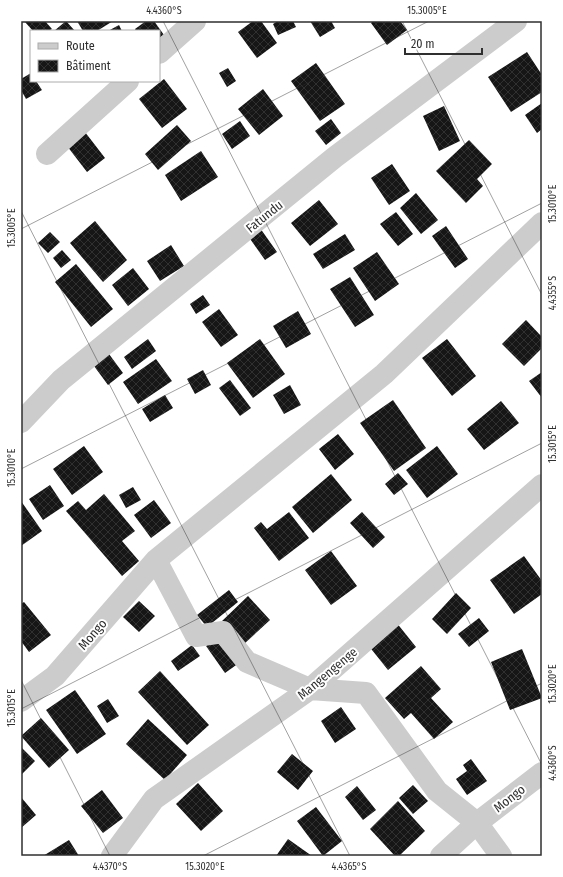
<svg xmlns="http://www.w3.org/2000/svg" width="563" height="877" font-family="'Fira Sans Condensed',sans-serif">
<defs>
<pattern id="building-cross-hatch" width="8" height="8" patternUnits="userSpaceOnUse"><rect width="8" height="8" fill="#161616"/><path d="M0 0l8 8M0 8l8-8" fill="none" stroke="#303030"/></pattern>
</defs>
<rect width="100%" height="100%" fill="#fff"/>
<path fill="url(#building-cross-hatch)" d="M27,21h18l7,8 -3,2h-16l-8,-9z
M66,21l9,10h-21z
M77,21h36l-16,10h-14z
M146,21h8l10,14 -5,3v-7h-23l-1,-2z
M253,21h8l16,22 -20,15 -19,-26z
M278,21h15l3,6 -18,8 -5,-11z
M310,21h21l4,7 -15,9z
M373,21h27l7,9 -20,15 -16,-22z
M119,25l3,6h-14z
M527,52l15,23v17l-31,20 -23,-35z
M316,63l29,41 -25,17 -29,-40z
M228,68l8,13 -9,6 -8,-14z
M31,73v8h5l6,9 -16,9 -5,-9v-11z
M164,79l23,30 -25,19 -23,-29z
M263,89l20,27 -24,19 -21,-26z
M542,103v26l-5,4 -12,-18z
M444,106l16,35 -21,10 -16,-35z
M331,119l10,14 -15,12 -11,-14z
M240,121l10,15 -18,13 -10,-15z
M177,125l14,16 -33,29 -13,-16z
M85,132l20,26 -18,14 -20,-26z
M469,140l23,24 -15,15 6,7 -17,17 -30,-32z
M201,151l17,26 -37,24 -16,-26z
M392,164l18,27 -21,14 -18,-27z
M416,193l22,27 -17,14 -21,-26z
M319,200l19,24 -28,22 -19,-23z
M396,212l17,22 -15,12 -18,-22z
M95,221l32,39 -24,22 -33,-39z
M446,226l22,33 -13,9 -23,-32z
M260,228l17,24 -12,8 -17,-24z
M50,232l10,10 -12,11 -10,-10z
M345,234l10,16 -32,19 -10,-15z
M171,245l13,21 -24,15 -13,-20z
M62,250l9,10 -10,8 -8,-10z
M377,252l22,32 -24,17 -22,-33z
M76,264l37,45 -22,18 -36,-45z
M133,268l16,21 -21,17 -16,-21z
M350,277l24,38 -19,12 -25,-38z
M203,295l7,10 -14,9 -6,-10z
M219,309l19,26 -17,12 -19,-25z
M298,311l13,23 -25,14 -13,-22z
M526,320l16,17v11l-18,18 -22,-22z
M148,339l8,12 -24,18 -8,-12z
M260,339l25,35 -32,24 -26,-35z
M447,339l29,37 -24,20 -30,-38z
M109,354l14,19 -15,12 -14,-19z
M156,359l16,22 -34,23 -15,-22z
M203,370l8,15 -16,9 -8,-15z
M542,372v26l-13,-17z
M230,380l21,28 -11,8 -21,-28z
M290,385l11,20 -17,9 -11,-19z
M165,395l8,13 -23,14 -8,-13z
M393,400l33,48 -32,23 -34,-48z
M501,401l18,22 -35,27 -17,-21z
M338,434l16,20 -19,16 -16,-21z
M84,446l19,26 -31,23 -19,-26z
M437,446l21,28 -31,24 -21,-28z
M398,473l10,11 -14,11 -9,-11z
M331,474l21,26 -39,33 -21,-26z
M50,485l14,21 -21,14 -14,-21z
M133,487l8,13 -15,8 -7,-13z
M104,494l31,37 -13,10 17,20 -17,15 -56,-65 12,-10 8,9z
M154,500l17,23 -20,15 -17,-23z
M21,501l21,30 -21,15z
M289,512l20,26 -30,23 -25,-33 7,-6 6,7z
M362,512l23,25 -12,11 -23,-25z
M331,551l26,35 -26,19 -26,-35z
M524,556l18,25v13l-28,20 -24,-34z
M229,590l9,12 -31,25 -10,-12z
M456,593l15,15 -24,26 -15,-15z
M248,596l22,24 -27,25 -22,-23z
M139,601l16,15 -16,16 -16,-15z
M24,602l27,33 -22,17 -8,-11v-37z
M479,618l10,13 -20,16 -11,-13z
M396,622l20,25 -28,23 -20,-25z
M219,636l20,27 -14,10 -19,-27z
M192,645l8,11 -22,15 -7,-10z
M522,649l20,49 -32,12 -19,-48z
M421,666l20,23 -10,9 22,24 -19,17 -23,-26 -7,6 -19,-21z
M160,671l49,54 -22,20 -49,-53z
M75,690l31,44 -29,20 -31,-44z
M108,699l11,17 -12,7 -10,-17z
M341,707l15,22 -21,14 -14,-22z
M41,718l28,32 -20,18 -28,-32z
M148,719l39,36 -22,25 -39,-36z
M21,747l14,14 -14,14z
M292,754l21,17 -15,19 -21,-18z
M471,759l16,22 -20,14 -11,-16 11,-8 -4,-6z
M198,783l25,28 -22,20 -25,-27z
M413,785l15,16 -15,13 -14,-16z
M357,786l19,24 -13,10 -18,-23z
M102,790l21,28 -20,15 -22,-27z
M21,797l15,18 -15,13z
M398,801l27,30 -26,25h-4l-25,-27z
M316,807l26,34 -19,15 -26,-35z
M288,839l24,17h-36z
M69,840l10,16h-36z"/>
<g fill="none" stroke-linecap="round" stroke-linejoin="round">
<path stroke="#ccc" stroke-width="22" d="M159,53l36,-32
M47,154l81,-73
M21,422l40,-42 274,-223 181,-136
M156,560l40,76 27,-4 24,30 63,27 56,4 71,98 40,32 24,33
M21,701l34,-25 101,-116 228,-186 158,-151
M112,856l42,-57 156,-110 232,-204
M441,856l36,-33 65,-50"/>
</g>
<path fill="none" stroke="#2f2f2f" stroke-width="1" stroke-opacity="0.45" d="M163,21l379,744M402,21l140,274M21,211l329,645M21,229l408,-208M21,469l521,-266M21,680l89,176M21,709l521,-266M203,856l339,-173"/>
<g text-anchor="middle" stroke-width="4" stroke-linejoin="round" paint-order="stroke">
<g font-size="13" fill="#2f2f2f" stroke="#fff">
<text transform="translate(264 216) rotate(-39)" y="5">Fatundu</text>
<text transform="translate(92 634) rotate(-49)" y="5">Mongo</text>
<text transform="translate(327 673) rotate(-40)" y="5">Mangengenge</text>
<text transform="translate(509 798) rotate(-38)" y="5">Mongo</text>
</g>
</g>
<rect width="563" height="877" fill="none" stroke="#ffffff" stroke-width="44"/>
<rect x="30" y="30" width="130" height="52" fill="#ffffff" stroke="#acacac"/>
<rect x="38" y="43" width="20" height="6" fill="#cccccc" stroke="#acacac"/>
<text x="66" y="50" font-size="12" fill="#2f2f2f">Route</text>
<rect x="38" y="60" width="20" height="12" fill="url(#building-cross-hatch)" stroke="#acacac"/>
<text x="66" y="70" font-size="12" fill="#2f2f2f">Bâtiment</text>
<path d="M405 48v6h77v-6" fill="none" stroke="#2f2f2f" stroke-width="2"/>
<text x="411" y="48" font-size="12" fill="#2f2f2f" stroke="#ffffff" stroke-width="3" paint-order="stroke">20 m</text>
<rect x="22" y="22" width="519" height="833" fill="none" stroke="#2f2f2f" stroke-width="1.5"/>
<g font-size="10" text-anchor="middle" fill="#2f2f2f">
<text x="164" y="14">4.4360°S</text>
<text x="427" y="14">15.3005°E</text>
<text transform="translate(552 204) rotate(-90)" y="4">15.3010°E</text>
<text transform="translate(11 228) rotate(-90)" y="4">15.3005°E</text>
<text transform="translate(552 293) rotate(-90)" y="4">4.4355°S</text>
<text transform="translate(552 444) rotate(-90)" y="4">15.3015°E</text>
<text transform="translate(11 468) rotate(-90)" y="4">15.3010°E</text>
<text transform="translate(552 684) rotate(-90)" y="4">15.3020°E</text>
<text transform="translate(11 708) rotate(-90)" y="4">15.3015°E</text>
<text transform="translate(552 763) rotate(-90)" y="4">4.4360°S</text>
<text x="110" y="870">4.4370°S</text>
<text x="205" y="870">15.3020°E</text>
<text x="349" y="870">4.4365°S</text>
</g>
</svg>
